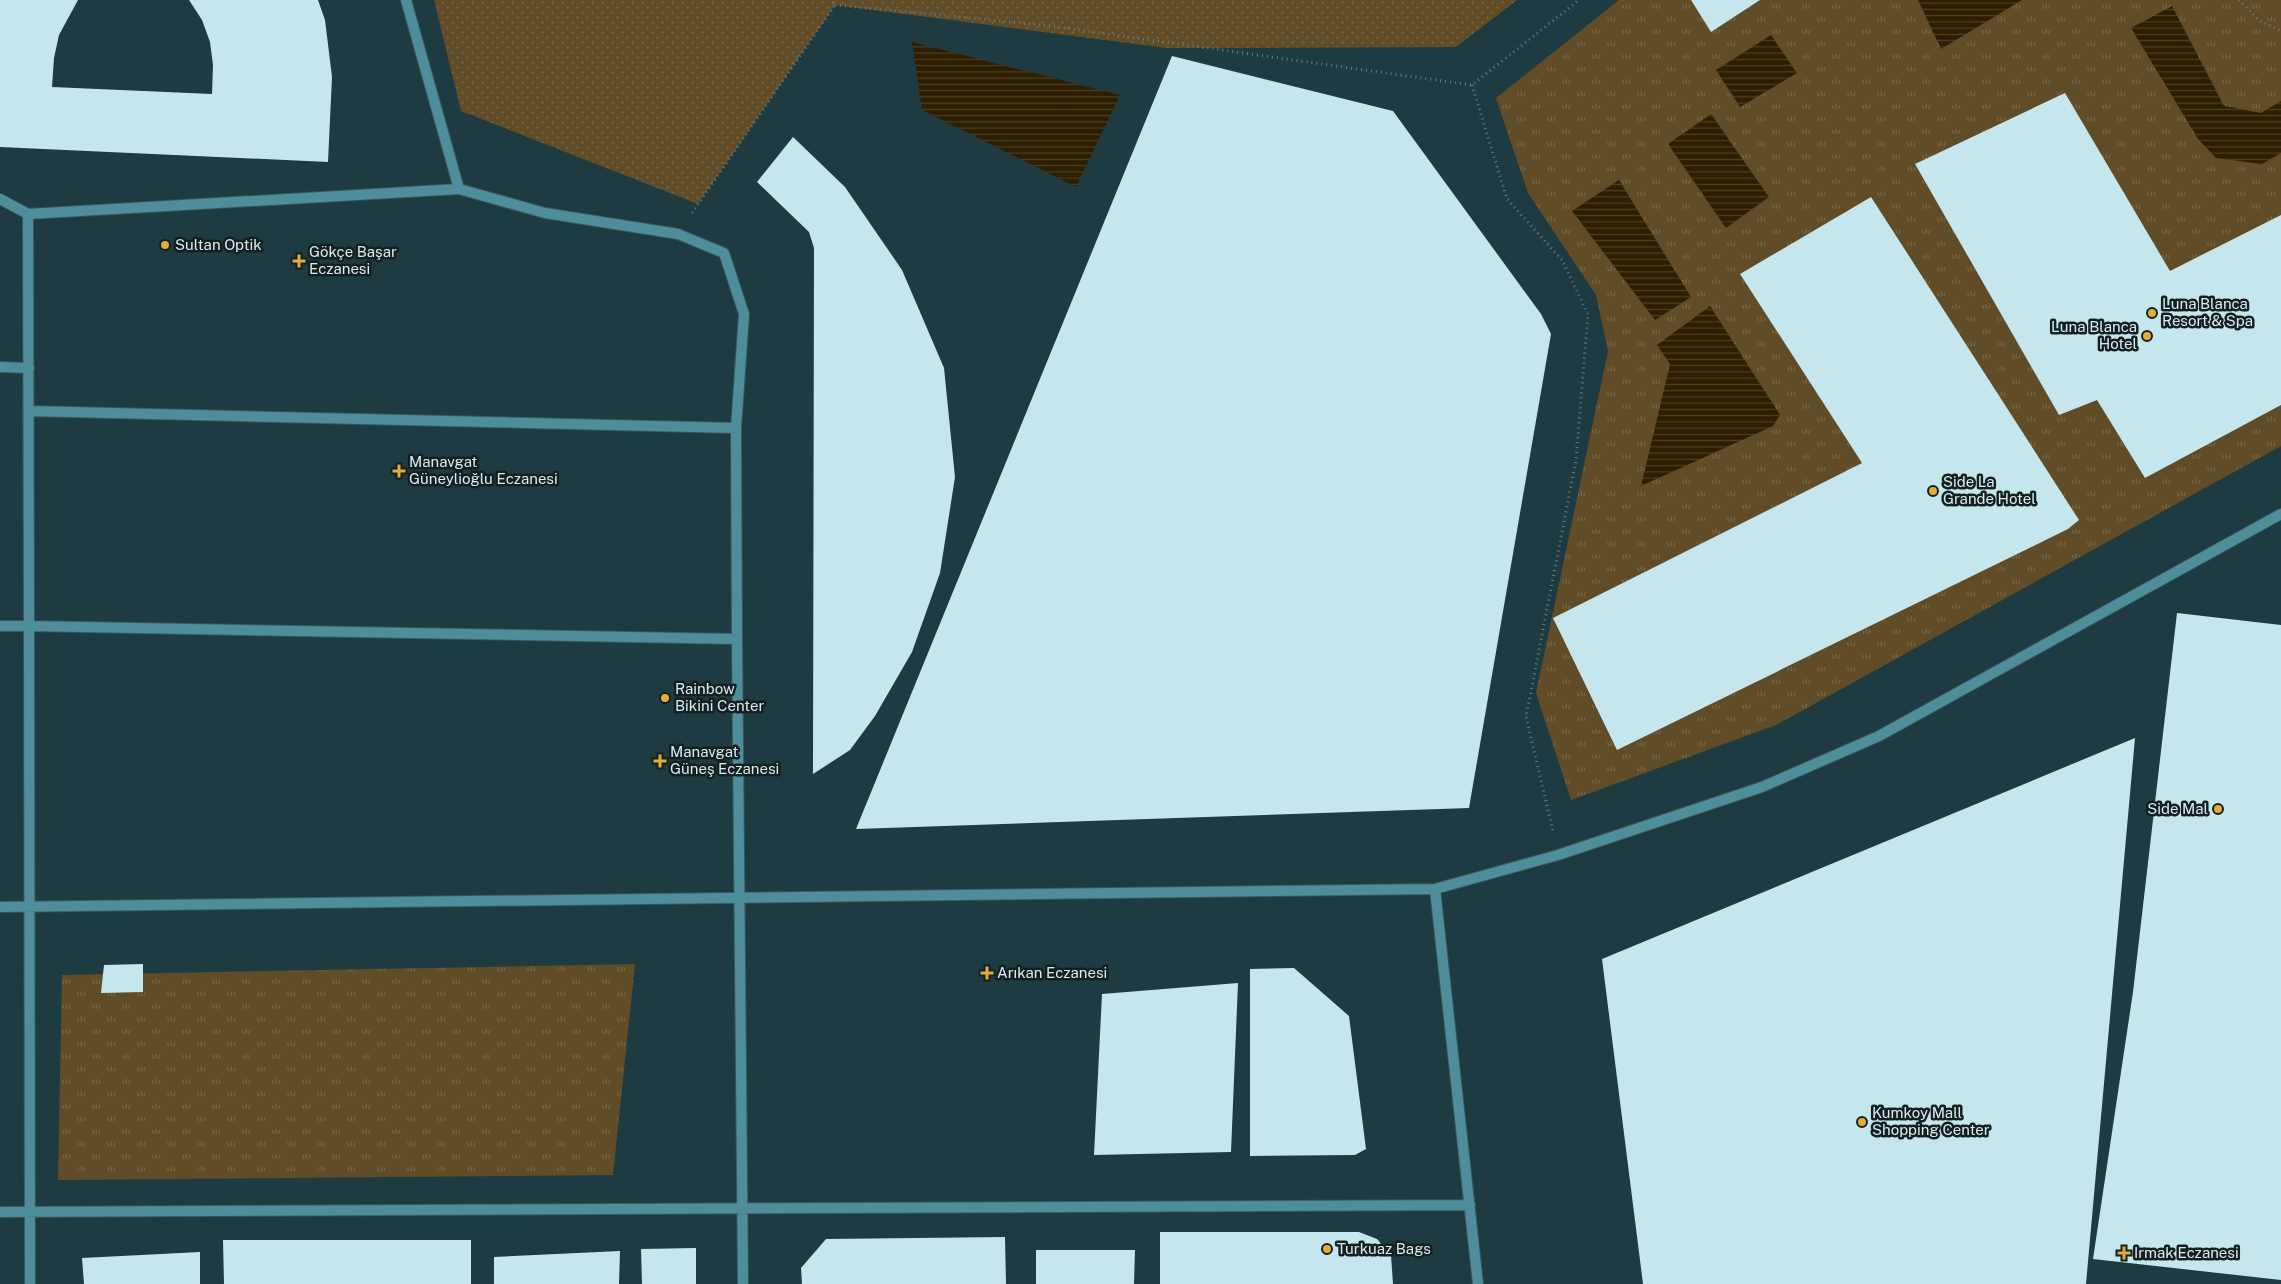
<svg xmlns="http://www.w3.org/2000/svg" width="2281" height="1284" font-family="'Public Sans',sans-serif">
<defs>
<pattern id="grass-dots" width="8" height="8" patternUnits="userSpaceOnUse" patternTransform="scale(1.25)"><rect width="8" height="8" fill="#604c26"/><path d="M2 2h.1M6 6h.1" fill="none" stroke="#766646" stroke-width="1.8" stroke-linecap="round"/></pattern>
<pattern id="park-tufts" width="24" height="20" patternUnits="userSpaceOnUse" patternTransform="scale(1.25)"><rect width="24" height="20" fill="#604c26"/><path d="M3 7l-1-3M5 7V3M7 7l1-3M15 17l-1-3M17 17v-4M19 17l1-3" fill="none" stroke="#766646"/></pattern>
<pattern id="water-rules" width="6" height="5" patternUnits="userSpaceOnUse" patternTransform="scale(1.25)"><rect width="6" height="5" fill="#2e1e00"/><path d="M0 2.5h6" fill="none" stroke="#4c3f26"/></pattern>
</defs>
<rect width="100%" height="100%" fill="#1e3b41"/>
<path fill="url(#grass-dots)" d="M434,0h1083l-61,47 -290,1 -331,-43 -137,199 -237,-93z"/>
<path fill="url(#park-tufts)" d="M1619,0h662v446l-505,279 -205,75 -35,-107 72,-342 -12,-56 -68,-102 -32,-95z
M635,964l-22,211 -555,5 4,-205z"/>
<path fill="url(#water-rules)" d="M1918,0h104l-81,49z
M2172,6l52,100 37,7 20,-12v52l-19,11 -46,-6 -18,-19 -67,-111z
M1771,35l26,38 -57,34 -24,-37z
M912,42l208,53 -44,92 -154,-77z
M1711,114l58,83 -43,31 -58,-84z
M1619,180l72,117 -36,23 -83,-109z
M1710,306l70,109 -7,11 -132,60 29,-122 -13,-19z"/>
<path fill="#c5e6ed" d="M0,0h78l-19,35 -5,23 -2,29 160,7 1,-29 -3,-23 -8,-22 -13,-20h129l7,20 7,57 -4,85 -328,-15z
M1691,0h69l-49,32z
M1172,56l221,55 148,203 10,20 -82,474 -613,21z
M2065,93l105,178 111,-56v190l-136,73 -48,-78 -38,15 -144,-251z
M793,137l52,50 57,83 42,98 11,109 -15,96 -28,79 -37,64 -25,34 -37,24 1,-526 -5,-16 -52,-50z
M1871,197l208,323 -11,9 -451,221 -64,-132 309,-155 -122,-189z
M2177,613l104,12v655l-188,-21 40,-267z
M2135,738l-49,546h-443l-41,-325z
M143,964v28l-42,1 3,-28z
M1294,968l55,48 17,133 -11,6 -105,1v-187z
M1238,983l-7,169 -137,3 8,-161z
M1160,1232h199l18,7 14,16 2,29h-233z
M1005,1237l1,47h-204l-1,-16 25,-29z
M223,1240h248v44h-247z
M696,1248v36h-54l-1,-35z
M1036,1250h99l-1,34h-98z
M620,1251l-1,33h-125v-27z
M200,1252v32h-116l-2,-26z"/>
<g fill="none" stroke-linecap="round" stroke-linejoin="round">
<g stroke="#3c575d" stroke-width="12">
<path id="minor" d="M406,0l53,189 86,24 133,21 46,19 20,61 -8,114 1,211
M0,199l28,15
M0,367l29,1
M29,411l707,17
M0,626h29l-1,-412 431,-25
M1435,889l43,395
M0,907l1435,-18 123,-34 204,-68 117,-51 402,-222
M0,1212l1470,-7
M30,1284l-1,-658 708,13 6,645"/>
</g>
<path stroke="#657d82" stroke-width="3" stroke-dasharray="1 4" stroke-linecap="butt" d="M2239,0l21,21 21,10
M835,5l208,20 429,60 107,-85
M1472,85l35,114 55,61 26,54 -12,146 -50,257 27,114
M692,213l143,-208 -3,-5"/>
<use href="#minor" stroke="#4e8d9a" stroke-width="10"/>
</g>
<g fill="#e5ad35" stroke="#132022" stroke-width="2">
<circle cx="165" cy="245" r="5"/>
<path d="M296.5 253.5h5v5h5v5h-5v5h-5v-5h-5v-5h5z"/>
<circle cx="2152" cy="313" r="5"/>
<circle cx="2147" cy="336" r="5"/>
<path d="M396.5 463.5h5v5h5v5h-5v5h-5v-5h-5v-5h5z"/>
<circle cx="1933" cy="491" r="5"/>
<circle cx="665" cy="698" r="5"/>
<path d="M657.5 753.5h5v5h5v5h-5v5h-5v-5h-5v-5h5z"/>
<circle cx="2218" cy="809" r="5"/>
<path d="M984.5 965.5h5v5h5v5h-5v5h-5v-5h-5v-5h5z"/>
<circle cx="1862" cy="1122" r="5"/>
<circle cx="1327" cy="1249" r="5"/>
<path d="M2121.5 1245.5h5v5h5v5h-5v5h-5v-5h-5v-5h5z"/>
</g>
<g text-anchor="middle" stroke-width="5" stroke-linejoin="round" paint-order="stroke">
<g font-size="15" fill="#daeaee" stroke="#132022" text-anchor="start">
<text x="175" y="250">Sultan Optik</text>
<text x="309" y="257">Gökçe Başar<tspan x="309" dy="17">Eczanesi</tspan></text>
<text x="2162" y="309">Luna Blanca<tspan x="2162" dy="17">Resort &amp; Spa</tspan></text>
<text x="2137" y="332" text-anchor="end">Luna Blanca<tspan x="2137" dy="17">Hotel</tspan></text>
<text x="409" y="467">Manavgat<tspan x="409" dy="17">Güneylioğlu Eczanesi</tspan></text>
<text x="1943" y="487">Side La<tspan x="1943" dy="17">Grande Hotel</tspan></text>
<text x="675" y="694">Rainbow<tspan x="675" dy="17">Bikini Center</tspan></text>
<text x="670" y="757">Manavgat<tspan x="670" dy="17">Güneş Eczanesi</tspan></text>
<text x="2208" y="814" text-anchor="end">Side Mal</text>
<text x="997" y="978">Arıkan Eczanesi</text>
<text x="1872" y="1118">Kumkoy Mall<tspan x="1872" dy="17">Shopping Center</tspan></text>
<text x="1337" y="1254">Turkuaz Bags</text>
<text x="2134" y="1258">Irmak Eczanesi</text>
</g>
</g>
</svg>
